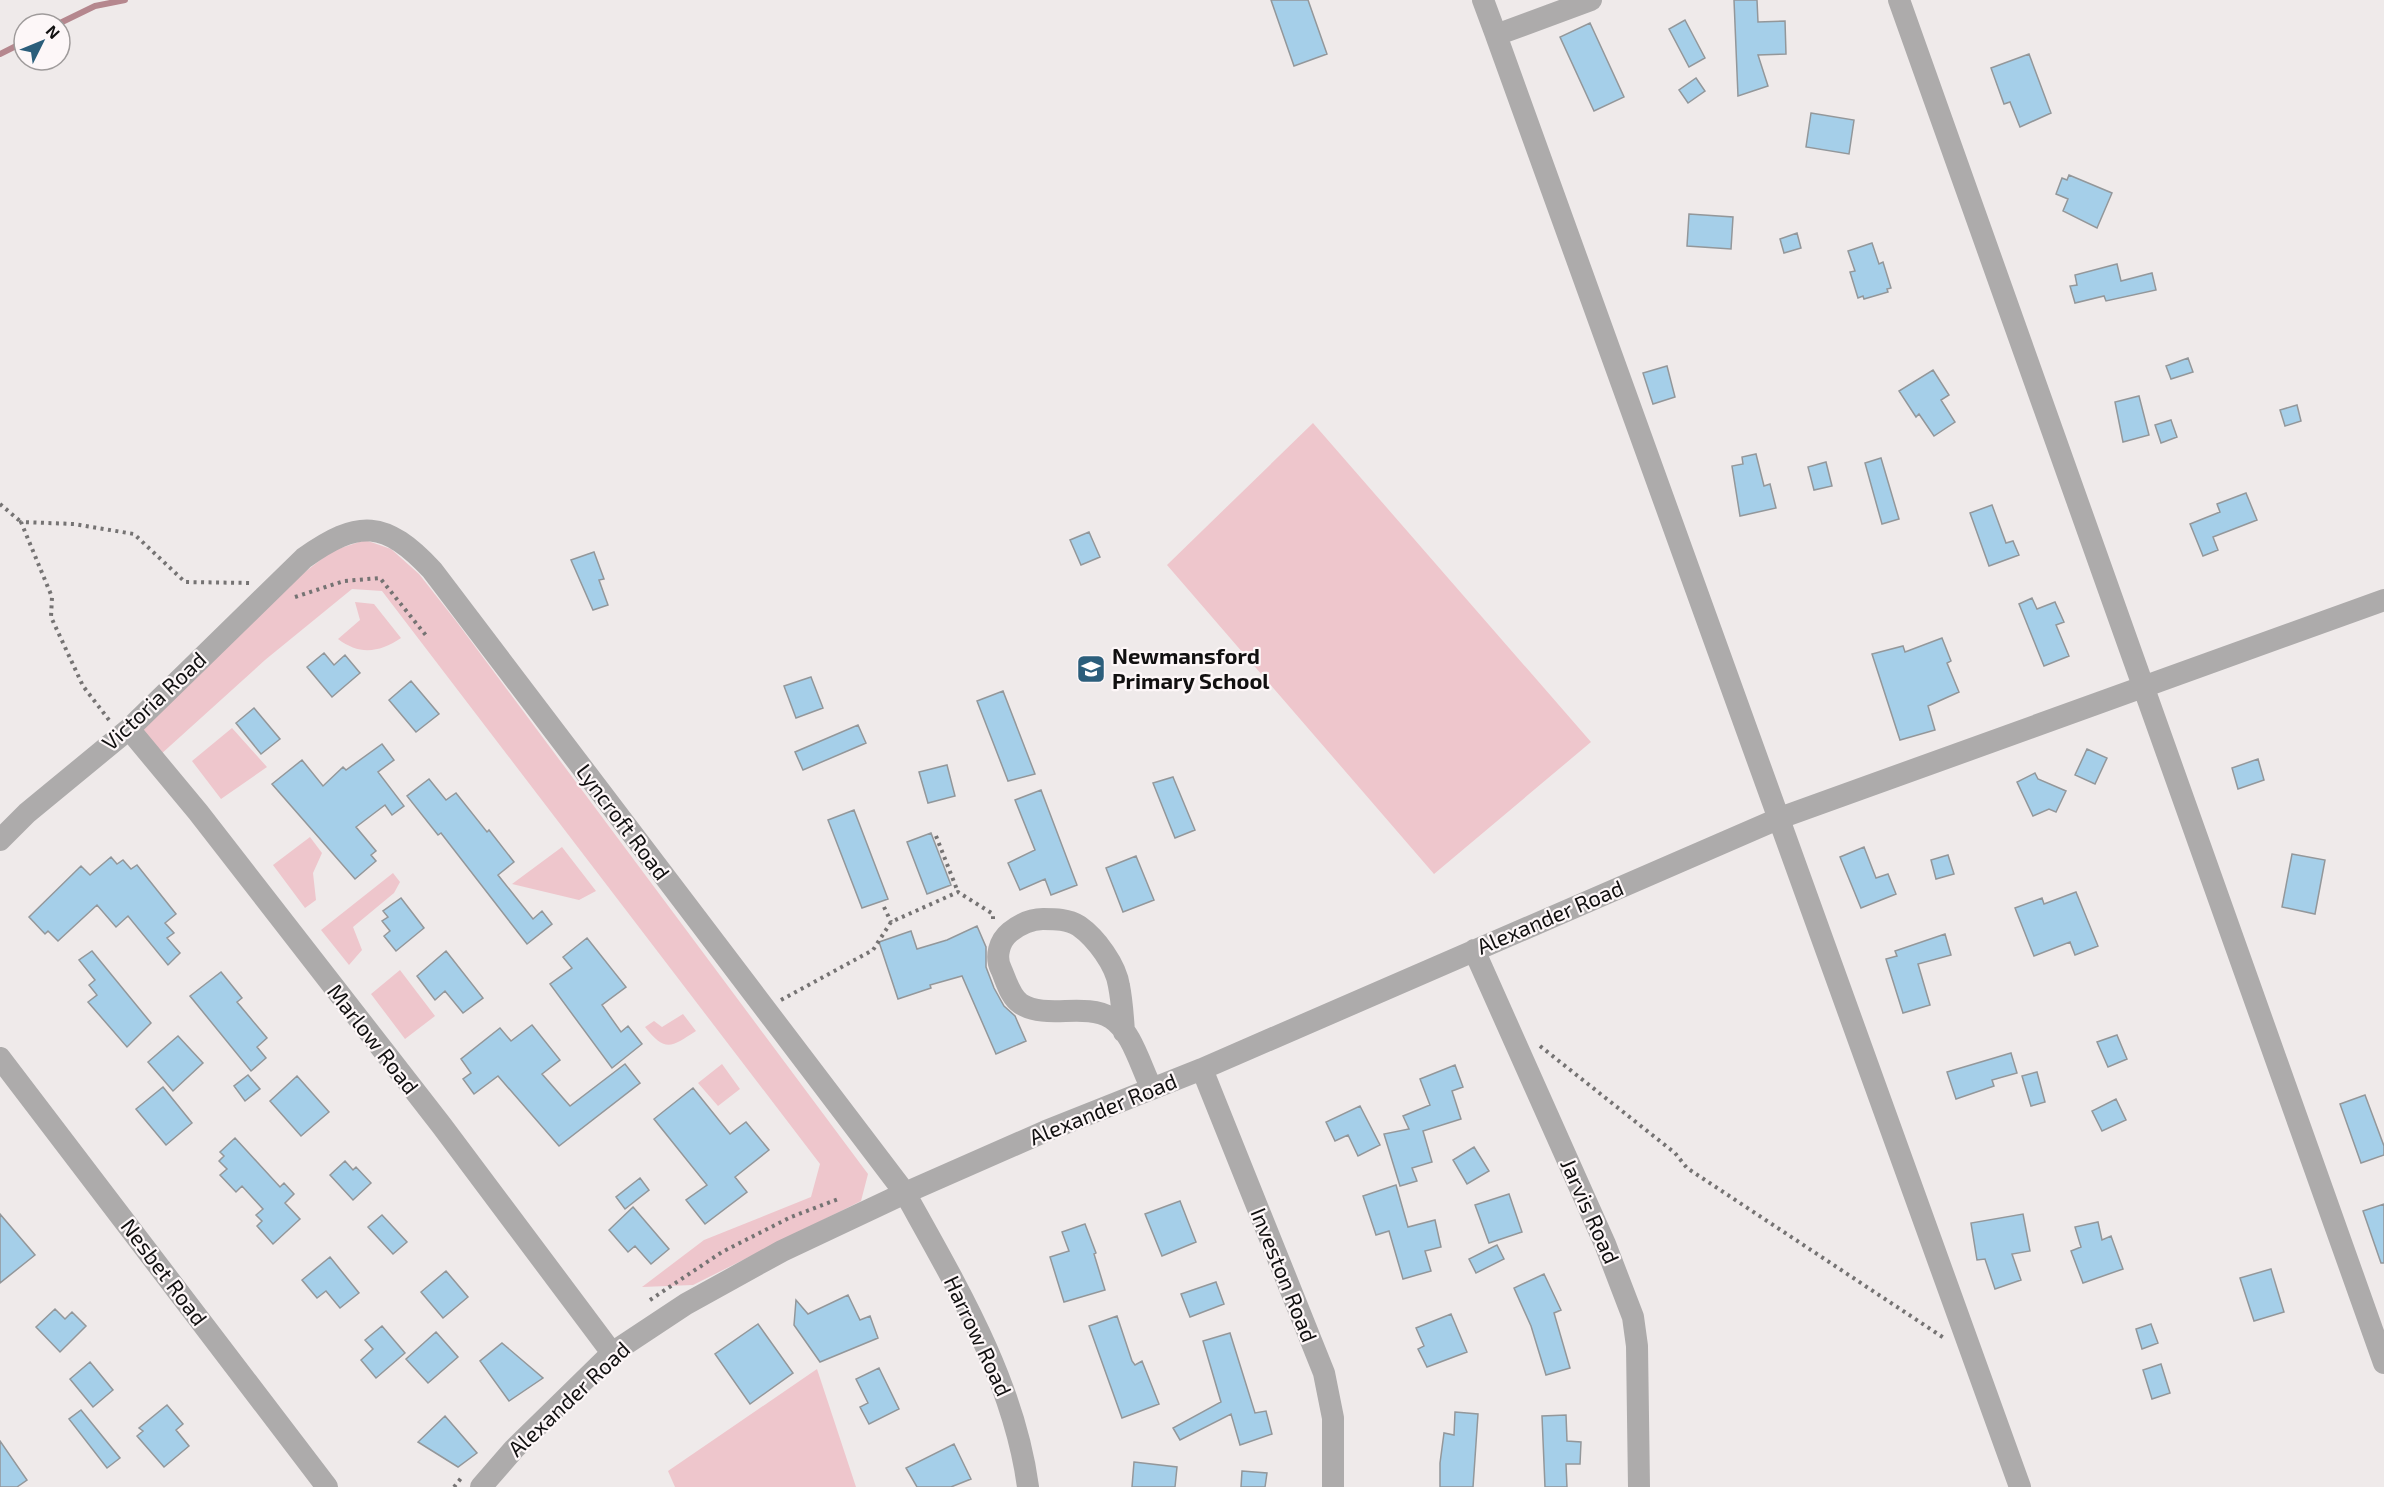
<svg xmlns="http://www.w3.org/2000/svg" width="2384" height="1487" font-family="'Exo 2',sans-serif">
<rect width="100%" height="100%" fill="#efeaea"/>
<path fill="#eec6cc" d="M1313,423l278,319 -157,132 -267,-309z
M365,540l26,9 28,25 37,47 412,553 -7,27 -168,84 -51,2 62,-47 107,-43 9,-33 -438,-573 -30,-2 -87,71 -105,95 -20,-23 161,-157 31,-24z
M355,602l19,2 27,34c-22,15 -42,17 -63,1l22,-19z
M232,728l35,39 -46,32 -29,-38z
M310,837l12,16 -9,20 3,27 -11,8 -32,-43z
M562,847l34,44 -17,9 -67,-16z
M393,873l7,9 -6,11 -41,34 9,23 -13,15 -28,-35z
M400,970l35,46 -30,23 -34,-45z
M683,1014l13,17c-25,16 -30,22 -51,-4l9,-6 8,6z
M722,1064l18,25 -22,17 -20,-23z
M817,1369l39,118h-181l-7,-16z"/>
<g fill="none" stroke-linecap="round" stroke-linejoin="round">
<path stroke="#b5878e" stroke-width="6" d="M58,24l37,-18 30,-6
M0,54l24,-12"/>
</g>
<path fill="#a5cfe9" stroke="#93979a" stroke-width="1.5" d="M1271,0h37l19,54 -33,12z
M1734,0h23l1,22 27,-1 1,33 -28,1 10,31 -30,10z
M1685,20l20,38 -16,9 -20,-38z
M1590,23l34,74 -30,14 -34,-74z
M2029,54l22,59 -31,14 -10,-25 -6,2 -13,-36z
M1696,78l9,13 -17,12 -9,-13z
M1811,113l43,7 -5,34 -43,-7z
M2069,175l43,18 -15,35 -34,-17 5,-12 -12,-5 6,-16 5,2z
M1689,214l44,3 -2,32 -44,-3z
M1797,233l4,15 -17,5 -4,-14z
M1872,243l7,21 4,-2 8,26 -4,1 1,3 -24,7 -1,-3 -5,2 -8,-26 5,-1 -7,-20z
M2117,264l4,17 31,-8 4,17 -50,11 -2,-5 -29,7 -5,-17 7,-1 -2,-10z
M2188,358l5,14 -22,7 -5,-13z
M1667,366l8,31 -22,7 -10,-31z
M1933,370l16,25 -8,5 14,22 -21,14 -15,-22 -3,3 -17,-26z
M2139,396l10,39 -26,7 -8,-40z
M2297,405l4,16 -16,5 -5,-16z
M2171,420l6,17 -16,6 -6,-18z
M1756,454l8,32 6,-2 6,24 -36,8 -8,-50 11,-2 -1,-7z
M1881,458l18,61 -17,5 -17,-61z
M1826,462l6,24 -18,4 -6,-23z
M2246,493l11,27 -44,17 5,13 -15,6 -13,-32 30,-12 -3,-8z
M1992,505l14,38 7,-2 6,14 -30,11 -19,-53z
M1089,532l11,25 -19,8 -11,-25z
M594,552l10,27 -5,1 9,25 -15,5 -22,-50z
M2032,598l5,11 18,-7 9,20 -8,3 13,31 -25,10 -25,-62z
M1942,638l9,23 -4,2 12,29 -31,14 7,24 -35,10 -28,-86 31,-8 2,6z
M324,653l10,12 11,-10 15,18 -28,24 -25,-30z
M811,677l12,31 -27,10 -12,-32z
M411,681l28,33 -23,18 -27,-32z
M1003,691l32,83 -27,7 -31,-80z
M254,708l26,31 -19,15 -25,-31z
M858,725l8,18 -63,27 -8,-18z
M382,744l12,16 -16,12 26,34 -12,9 -7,-10 -29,22 20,24 -5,4 5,6 -21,18 -83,-95 30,-24 21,26 20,-19 3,3z
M2087,749l20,9 -12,26 -20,-9z
M2258,759l6,21 -26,9 -6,-21z
M947,765l8,31 -27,7 -9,-31z
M2035,773l3,6 28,12 -10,21 -7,-3 -16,7 -16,-34z
M1173,777l22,53 -20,8 -22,-55z
M429,779l17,21 10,-7 31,39 2,-2 25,32 -16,13 35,44 9,-8 10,13 -25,20 -86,-111 -3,2 -31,-39z
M1041,790l36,95 -26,10 -6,-16 -25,11 -12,-27 27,-13 -20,-50z
M854,810l34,89 -26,9 -34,-88z
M931,833l20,52 -24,9 -20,-52z
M1864,847l12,31 12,-4 8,20 -35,14 -21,-51z
M2292,854l33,6 -10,54 -33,-7z
M1948,855l6,19 -18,5 -5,-19z
M1136,856l18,44 -31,12 -17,-44z
M111,857l6,7 6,-4 8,9 6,-4 39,49 -11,9 9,10 -7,5 13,15 -12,12 -40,-49 -12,11 -19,-22 -39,36 -10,-10 -3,3 -16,-17 52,-51 9,9z
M2076,892l22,54 -23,9 -5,-13 -36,14 -19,-48 27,-10 2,6z
M401,898l23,30 -28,23 -12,-15 6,-5 -8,-10 6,-4 -5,-6z
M977,926l9,21v20l8,21 10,18 11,10 11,25 -30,13 -34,-78 -32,9 1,3 -33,11 -19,-57 32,-11 6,18 30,-9z
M1945,934l6,21 -33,9 12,41 -27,8 -17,-54 11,-3 -2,-5z
M587,938l39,49 -24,18 19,27 7,-6 14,18 -30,24 -62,-84 22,-16 -9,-11z
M92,951l59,72 -24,24 -39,-45 9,-7 -8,-10 6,-5 -16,-20z
M446,951l37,47 -20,15 -18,-22 -10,9 -18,-24z
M221,972l21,26 -5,4 30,36 -10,9 9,11 -15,13 -61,-75z
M532,1025l28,35 -18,14 28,32 55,-42 15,19 -81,63 -61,-70 -24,18 -11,-15 8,-6 -10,-14 39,-31 11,13z
M2117,1035l10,24 -19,8 -11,-25z
M178,1036l25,27 -30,28 -25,-29z
M2011,1053l6,20 -25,7 2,6 -38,13 -9,-27z
M1455,1065l8,22 -11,4 9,28 -38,12 9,31 -20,6 5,13 -17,5 -16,-52 25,-5 -6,-13 27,-11 -10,-26z
M2037,1072l8,30 -14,4 -9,-30z
M248,1075l12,14 -15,12 -11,-15z
M297,1076l32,36 -28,24 -31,-35z
M163,1087l29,36 -26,22 -30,-36z
M693,1088l37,46 16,-12 23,28 -34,27 12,15 -42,32 -19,-24 21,-15 -53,-66z
M2365,1095l19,51v9l-23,8 -21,-59z
M2116,1099l10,21 -24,11 -10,-20z
M1360,1106l20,39 -22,11 -10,-21 -13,6 -9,-19z
M235,1138l45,49 4,-4 10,11 -9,9 15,16 -27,25 -16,-18 5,-5 -6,-6 7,-6 -21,-23 -6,6 -16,-17 7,-6 -8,-8 5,-5 -4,-4z
M1474,1147l15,24 -22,13 -14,-24z
M345,1161l8,9 3,-3 15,16 -18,17 -23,-25z
M640,1178l9,12 -24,19 -9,-12z
M1396,1185l12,42 27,-7 6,27 -16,4 6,20 -28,8 -14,-48 -13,4 -13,-39z
M1509,1194l13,38 -33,11 -14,-38z
M1180,1201l16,41 -34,14 -17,-42z
M2384,1204v59h-3l-18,-52z
M633,1207l36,42 -18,15 -16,-18 -7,6 -19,-22z
M0,1214l35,41 -35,28z
M2023,1214l7,37 -18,3 9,26 -26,9 -10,-30 -8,1 -6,-37z
M382,1215l25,27 -14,12 -25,-27z
M2098,1222l4,18 9,-4 12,33 -40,14 -12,-32 10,-4 -6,-20z
M1085,1224l11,29 -2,1 11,36 -41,12 -14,-45 19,-6 -7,-19z
M1497,1245l7,14 -28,14 -7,-14z
M330,1257l29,36 -19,15 -14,-17 -9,7 -15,-18z
M2271,1269l13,43 -30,9 -14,-43z
M446,1271l22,26 -25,21 -22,-26z
M1544,1274l17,36 -7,3 16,55 -24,7 -15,-49 -17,-38z
M1216,1282l8,22 -34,13 -9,-23z
M848,1295l12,25 10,-4 8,22 -58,24 -26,-37 2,-25 12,14z
M55,1309l10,10 7,-7 14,14 -26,26 -24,-25z
M1451,1314l16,38 -40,15 -9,-18 6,-3 -8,-18z
M1117,1316l15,45 3,4 7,-4 17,43 -37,14 -33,-92z
M758,1324l35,49 -43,31 -35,-50z
M2151,1324l7,19 -16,6 -6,-20z
M382,1326l23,27 -29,25 -15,-18 12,-11 -8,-9z
M436,1332l22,25 -30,26 -22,-24z
M1230,1333l25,80 11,-2 6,23 -32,11 -9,-31 -51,26 -7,-12 48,-26 -18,-61z
M502,1343l41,35 -34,23 -29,-40z
M90,1362l23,28 -20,17 -23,-28z
M2161,1364l9,29 -18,6 -9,-29z
M879,1368l20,41 -30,15 -9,-17 8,-4 -12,-24z
M167,1405l16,19 -7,6 13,16 -25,21 -27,-31 6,-5 -4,-3z
M81,1410l39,48 -13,10 -38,-49z
M1455,1412l23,2 -5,73h-33v-24l4,-30 10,2z
M1566,1415l1,26 14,1 -1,22h-14l1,23h-22l-3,-71z
M445,1416l32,37 -19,14 -40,-25z
M0,1441l27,39 -10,7h-17z
M954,1444l17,35 -20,8h-34l-11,-19z
M1134,1462l43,5 -2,20h-43z
M1242,1471l25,2 -2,14h-24z"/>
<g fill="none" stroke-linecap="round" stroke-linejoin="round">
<path stroke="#757373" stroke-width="4" stroke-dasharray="3 4.5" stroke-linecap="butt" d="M0,504l21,18
M295,597l49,-16 36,-3 48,60
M109,720l-26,-34 -32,-69 1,-20 -31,-75 53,2 60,10 51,48 66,1
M936,836l22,56
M884,907l7,15
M781,1000l92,-50 18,-28 67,-30 35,22v5
M1540,1046l135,107 12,15 257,170
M650,1300l72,-48 69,-35 50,-19
M454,1487l8,-10"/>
<path stroke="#adabab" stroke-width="22" d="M1483,0l13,35
M1591,0l-95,35 524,1452
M1899,0l485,1363
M129,729l69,83 244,314 170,227
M0,840l27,-27 102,-84 175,-171c55,-39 81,-38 128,12l473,623c51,92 109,188 123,294
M1474,950l131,294 28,73 4,29 2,141
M1124,1032c-1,-15 -2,-31 -5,-46 -3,-21 -23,-48 -40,-60 -11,-7 -24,-7 -36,-7 -12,0 -23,5 -33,13 -11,9 -15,25 -9,37 5,11 9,28 20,35 26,16 63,-2 90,14 21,13 30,50 41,71
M0,1058l327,429
M1202,1069l122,304 9,45v69
M481,1487l33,-38 98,-96 74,-49 96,-53 123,-58 141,-62 156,-62 578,-251 604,-218"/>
</g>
<defs>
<g id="school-square" transform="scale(1.5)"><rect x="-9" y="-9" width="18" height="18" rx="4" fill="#2b5e7b" stroke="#fdf7f8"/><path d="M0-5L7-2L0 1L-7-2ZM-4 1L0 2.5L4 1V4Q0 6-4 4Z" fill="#fff"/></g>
</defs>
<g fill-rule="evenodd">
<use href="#school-square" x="1091" y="669"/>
</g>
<g text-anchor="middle" stroke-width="4.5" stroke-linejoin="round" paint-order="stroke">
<g font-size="22" font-weight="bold" fill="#111010" stroke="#fdf7f8" text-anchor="start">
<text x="1112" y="664">Newmansford<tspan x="1112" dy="25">Primary School</tspan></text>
</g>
<g font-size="22" fill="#111010" stroke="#fdf7f8">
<text transform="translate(154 701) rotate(-43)" y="8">Victoria Road</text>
<text transform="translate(623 822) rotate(53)" y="8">Lyncroft Road</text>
<text transform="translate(1550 917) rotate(-23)" y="8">Alexander Road</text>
<text transform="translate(373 1039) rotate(52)" y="8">Marlow Road</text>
<text transform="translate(1103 1109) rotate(-22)" y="8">Alexander Road</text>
<text transform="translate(1590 1211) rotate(66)" y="8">Jarvis Road</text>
<text transform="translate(164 1272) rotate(53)" y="8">Nesbet Road</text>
<text transform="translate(1284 1275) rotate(68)" y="8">Investon Road</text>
<text transform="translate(978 1336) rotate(65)" y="8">Harrow Road</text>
<text transform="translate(569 1399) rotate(-43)" y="8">Alexander Road</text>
</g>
</g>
<g transform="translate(42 42) rotate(47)"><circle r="28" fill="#fdf7f8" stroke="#9f9b9b" stroke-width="1.5"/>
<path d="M0-4.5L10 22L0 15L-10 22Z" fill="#2b5e7b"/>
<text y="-9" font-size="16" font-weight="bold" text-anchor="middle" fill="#111010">N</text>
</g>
</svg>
